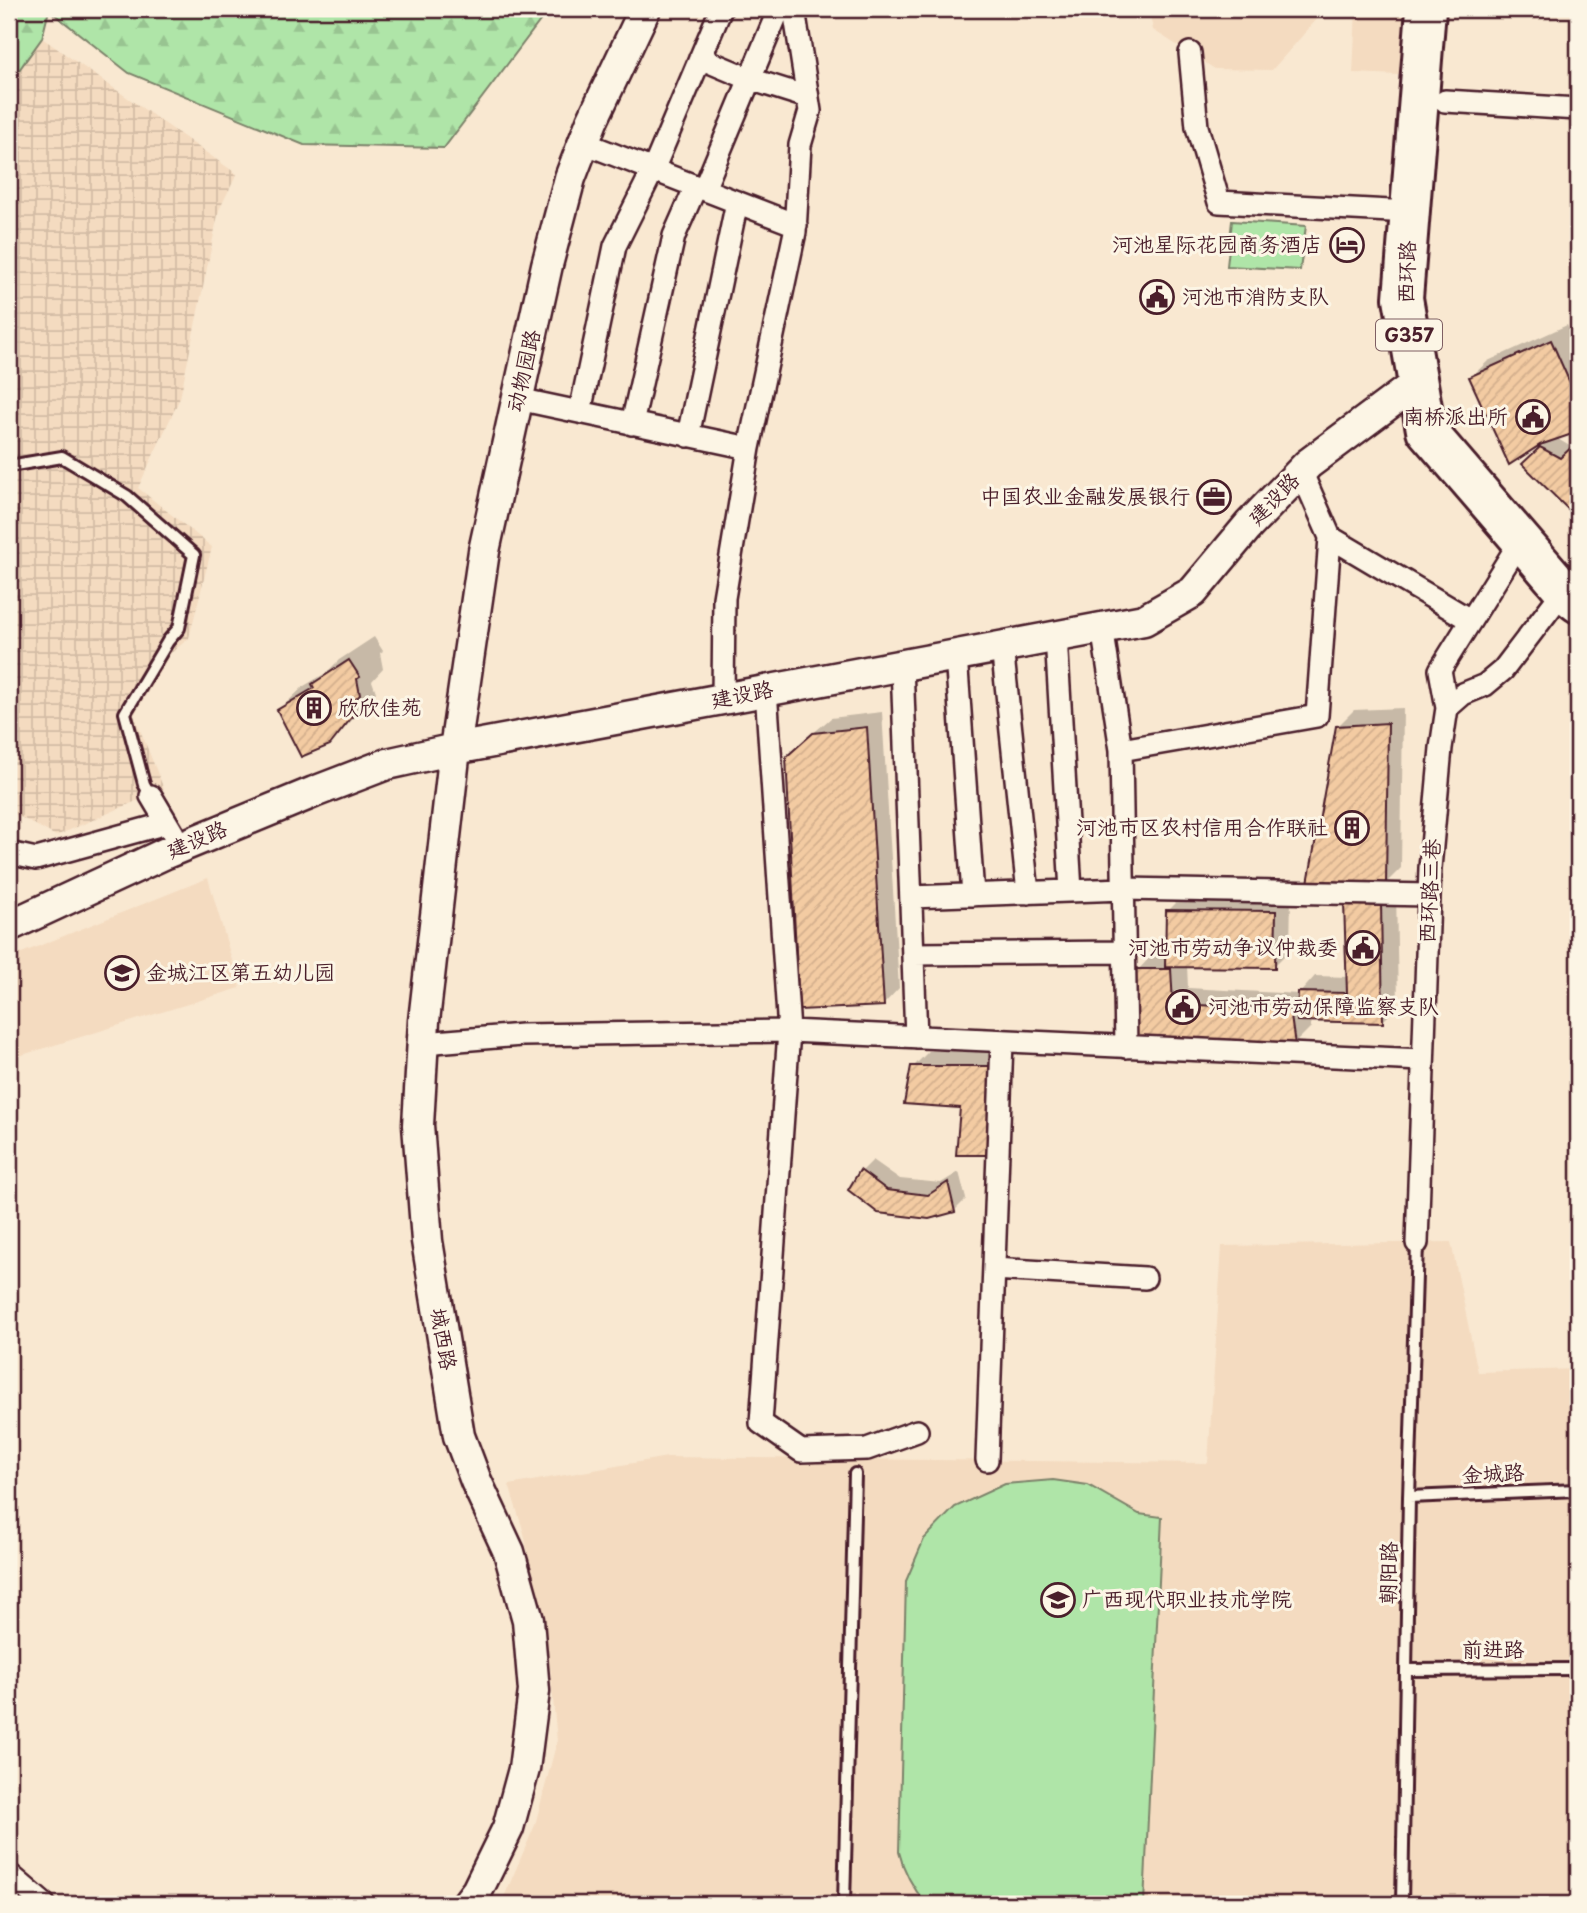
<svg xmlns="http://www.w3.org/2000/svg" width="1587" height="1913" font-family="'Playpen Sans','LXGW WenKai TC',sans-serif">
<defs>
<pattern id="industrial-grid" width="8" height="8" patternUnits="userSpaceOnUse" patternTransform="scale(1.75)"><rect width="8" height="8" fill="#f4dbc0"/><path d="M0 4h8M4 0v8" fill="none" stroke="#d3bca5"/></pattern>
<pattern id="forest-firs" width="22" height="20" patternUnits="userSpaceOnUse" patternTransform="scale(1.75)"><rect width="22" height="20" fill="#afe5a8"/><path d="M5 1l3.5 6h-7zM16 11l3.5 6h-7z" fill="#98c491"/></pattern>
<pattern id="building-hatch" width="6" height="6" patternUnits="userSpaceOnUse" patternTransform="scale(1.75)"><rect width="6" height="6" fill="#f3cba2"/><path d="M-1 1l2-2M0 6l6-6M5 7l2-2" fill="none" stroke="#d2ae8c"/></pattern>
</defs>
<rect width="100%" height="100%" fill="#f9e8d1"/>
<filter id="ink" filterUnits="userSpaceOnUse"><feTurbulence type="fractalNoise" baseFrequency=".0143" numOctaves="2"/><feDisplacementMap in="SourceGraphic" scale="14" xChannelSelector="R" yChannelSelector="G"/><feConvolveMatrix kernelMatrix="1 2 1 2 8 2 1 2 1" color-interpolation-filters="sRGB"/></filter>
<g filter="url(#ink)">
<path fill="#f4dbc0" d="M1149,9h177l-54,61 -57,-1 -62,-39z
M1356,9h50l-7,66 -46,-2z
M208,878l32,110 -231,71v-101z
M1451,1242l27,130 100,-3v535h-1077l34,-79 22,-84 -7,-74 -26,-134 -15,-48 158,-28 541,6 14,-217z"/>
<path fill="url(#industrial-grid)" d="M42,38l195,136 -18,36 -39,188 -42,90 74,59 -23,91 -19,16 -36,61 30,74 -108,47 -47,-25v-727z"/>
<path fill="url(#forest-firs)" stroke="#7c826a" stroke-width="2" d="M9,9h540l-105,139 -140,-3 -175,-72 -80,-63 -7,28 -33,46z"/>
<path fill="#afe5a8" stroke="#7c826a" stroke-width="2" d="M1232,221l74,5 -6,44 -73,-4z
M1053,1480l35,5 51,29 23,3 -18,387h-218c-13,-16 -22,-31 -27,-52l7,-271 18,-42 31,-32 50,-23z"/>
<path fill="#0003" d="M1567,325l11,25v80l-22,8 17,10 5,-5v73l-54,-52 25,-24 -78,-63 17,-16z
M374,637l9,14 -3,2 3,16 -11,12 4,11 -22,26 -25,25 -50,-33 25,-24 22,-13 13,-13z
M1403,708l-2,160 -16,16 -48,-157 17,-17z
M882,712l17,276 -16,17 -79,-264 27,-23z
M1396,888l2,118 -16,16 -72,-2 1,7 -16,16 -160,-8 3,-65 16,-17h13l1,-42 16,-16 107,1 -1,54 -16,16 -87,-1 1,23 111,6 16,-18 33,1 -2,-73z
M929,1051h82l-49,55 -49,-39z
M873,1160l27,19 41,4 18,-11 7,27 -12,12h-75l-17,-40z"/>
<path fill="url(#building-hatch)" stroke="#4a1f2b" stroke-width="2" d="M1551,340l27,61v31l-38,13 -31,20 -40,-88z
M1578,441v78l-56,-55 18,-17 20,11z
M349,660l11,17 -3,2 3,16 -12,12 4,10 -22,28 -29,12 -24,-47 37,-22 -2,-4z
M1388,723l-2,163 -78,-3 28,-157z
M867,727l17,279 -85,4 -13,-253 27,-24z
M1344,903h37l2,120 -86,-2 1,-29 49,1z
M1166,910l110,1 -1,57 -110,-1z
M1136,969h35l2,35 117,5 5,36 -162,-8z
M911,1066h85l-4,89h-36l4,-47 -56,-4z
M860,1170l27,20 41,5 20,-13 7,30 -26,7 -51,-6 -30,-23z"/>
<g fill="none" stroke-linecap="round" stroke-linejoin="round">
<g stroke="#4a1f2b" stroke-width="16">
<path id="lane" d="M9,466l53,-9 65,39 67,59 -15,73 -11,13 -43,72 19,71 7,12
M1409,1497l169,-7
M1407,1670l171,-1
M844,1904l11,-430
M1402,1904l7,-407 8,-254"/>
</g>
<g stroke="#4a1f2b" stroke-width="26">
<path id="street" d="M1190,53l7,74 22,75 191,10
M700,58l50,21 57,18
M1445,101l133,8
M584,143l212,82
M704,189l75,-180
M518,399l231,49
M580,412l35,-166 38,-76 68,-161
M632,424l42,-188 22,-50
M688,436l49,-234
M1330,537l140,83
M1102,627l19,123 5,297
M1056,636l15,255
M1002,646l26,247
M956,655l17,240
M902,665l14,372
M766,690l23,341 633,29
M723,698l1,-100 25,-150 46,-216 5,-87 10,-34 -16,-102
M1447,708l-7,-38 81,-130
M1121,750l196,-34 13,-179 -29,-66
M151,796l22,37
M9,853l27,6 131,-36
M911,897l213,-8 305,6
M913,954l212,-2
M423,1043l99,-8 267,-4 -28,392 40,28 66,-2 50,-18
M1417,1243l13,-375 11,-120 6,-40 16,-14 22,-9 18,-15 61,-80
M994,1269l151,9
M987,1460l15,-419
M9,1874l35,30"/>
</g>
<g stroke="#4a1f2b" stroke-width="35">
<path id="secondary" d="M9,926l157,-73 148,-61 73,-28 68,-15 689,-129 49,-28 56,-67 59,-61 110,-82
M467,1904l10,-13 31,-63 16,-59 10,-78 -6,-71 -19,-68 -33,-71 -17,-45 -32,-195 -9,-116 6,-104 31,-272 29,-198 63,-286 23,-87 22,-57 53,-112"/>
</g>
<g stroke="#4a1f2b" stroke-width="44">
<path id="highway" d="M1426,9l-23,289 23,132 143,166 9,7"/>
</g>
<use href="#lane" stroke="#fcf5e5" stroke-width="10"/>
<use href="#street" stroke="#fcf5e5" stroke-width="21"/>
<use href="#secondary" stroke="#fcf5e5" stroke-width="30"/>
<use href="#highway" stroke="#fcf5e5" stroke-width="38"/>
</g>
</g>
<defs>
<g id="hotel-ring" transform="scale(1.75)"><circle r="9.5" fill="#fcf5e5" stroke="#4a1f2b" stroke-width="1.5"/><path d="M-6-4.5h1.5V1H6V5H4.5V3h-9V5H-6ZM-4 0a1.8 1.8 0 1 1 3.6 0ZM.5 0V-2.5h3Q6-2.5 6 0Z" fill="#4a1f2b"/></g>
<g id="civic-ring" transform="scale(1.75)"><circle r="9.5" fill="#fcf5e5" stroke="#4a1f2b" stroke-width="1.5"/><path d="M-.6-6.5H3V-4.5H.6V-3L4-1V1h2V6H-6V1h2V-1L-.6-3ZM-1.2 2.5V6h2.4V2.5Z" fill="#4a1f2b"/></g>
<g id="office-ring" transform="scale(1.75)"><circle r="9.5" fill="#fcf5e5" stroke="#4a1f2b" stroke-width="1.5"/><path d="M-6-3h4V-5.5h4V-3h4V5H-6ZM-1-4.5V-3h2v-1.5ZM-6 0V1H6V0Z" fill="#4a1f2b"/></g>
<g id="building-ring" transform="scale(1.75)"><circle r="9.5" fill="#fcf5e5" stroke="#4a1f2b" stroke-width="1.5"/><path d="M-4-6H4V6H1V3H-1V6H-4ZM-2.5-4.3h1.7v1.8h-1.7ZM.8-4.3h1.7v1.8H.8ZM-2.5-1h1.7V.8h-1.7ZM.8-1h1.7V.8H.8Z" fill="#4a1f2b"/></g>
<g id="school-ring" transform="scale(1.75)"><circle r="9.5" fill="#fcf5e5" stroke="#4a1f2b" stroke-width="1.5"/><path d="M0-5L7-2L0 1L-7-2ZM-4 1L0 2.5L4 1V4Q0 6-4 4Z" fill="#4a1f2b"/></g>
</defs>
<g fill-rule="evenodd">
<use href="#hotel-ring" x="1347" y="245"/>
<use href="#civic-ring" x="1157" y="297"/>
<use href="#civic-ring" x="1533" y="417"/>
<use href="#office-ring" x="1214" y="497"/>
<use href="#building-ring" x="314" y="708"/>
<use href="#building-ring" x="1352" y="828"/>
<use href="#civic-ring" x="1363" y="948"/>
<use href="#school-ring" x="122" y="973"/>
<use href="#civic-ring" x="1183" y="1007"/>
<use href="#school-ring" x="1058" y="1600"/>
</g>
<g text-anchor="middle" stroke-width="6" stroke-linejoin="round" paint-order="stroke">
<rect fill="#fcf5e5" stroke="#7f5f63" stroke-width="2" x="1376" y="319.5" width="66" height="31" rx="5"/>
<g font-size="19" font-weight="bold" fill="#4a1f2b">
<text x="1409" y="342">G357</text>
</g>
<g font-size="21" fill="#4a1f2b" stroke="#fcf5e5" text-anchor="end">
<text x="1322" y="252">河池星际花园商务酒店</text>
<text x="1182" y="304" text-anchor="start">河池市消防支队</text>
<text x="1508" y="424">南桥派出所</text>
<text x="1190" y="504">中国农业金融发展银行</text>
<text x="338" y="715" text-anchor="start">欣欣佳苑</text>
<text x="1328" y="835">河池市区农村信用合作联社</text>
<text x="1338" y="955">河池市劳动争议仲裁委</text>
<text x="146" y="980" text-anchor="start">金城江区第五幼儿园</text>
<text x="1208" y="1014" text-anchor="start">河池市劳动保障监察支队</text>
<text x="1082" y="1607" text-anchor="start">广西现代职业技术学院</text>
</g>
<g font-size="21" fill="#4a1f2b" stroke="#fcf5e5">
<text transform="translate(1407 272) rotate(-88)" y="7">西环路</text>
<text transform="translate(524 371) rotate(-77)" y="7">动物园路</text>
<text transform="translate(1274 499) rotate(-46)" y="7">建设路</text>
<text transform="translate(742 695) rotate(-11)" y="7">建设路</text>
<text transform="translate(197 840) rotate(-23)" y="7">建设路</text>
<text transform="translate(1430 891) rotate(-87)" y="7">西环路三巷</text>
<text transform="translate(443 1339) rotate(80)" y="7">城西路</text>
<text transform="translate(1493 1474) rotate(-3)" y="7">金城路</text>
<text transform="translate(1389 1573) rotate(-89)" y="7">朝阳路</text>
<text x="1493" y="1657">前进路</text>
</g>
</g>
<rect width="1587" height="1913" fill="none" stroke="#fcf5e5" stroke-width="35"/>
<rect x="18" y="18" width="1552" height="1878" fill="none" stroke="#4a1f2b" stroke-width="2.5" filter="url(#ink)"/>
</svg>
